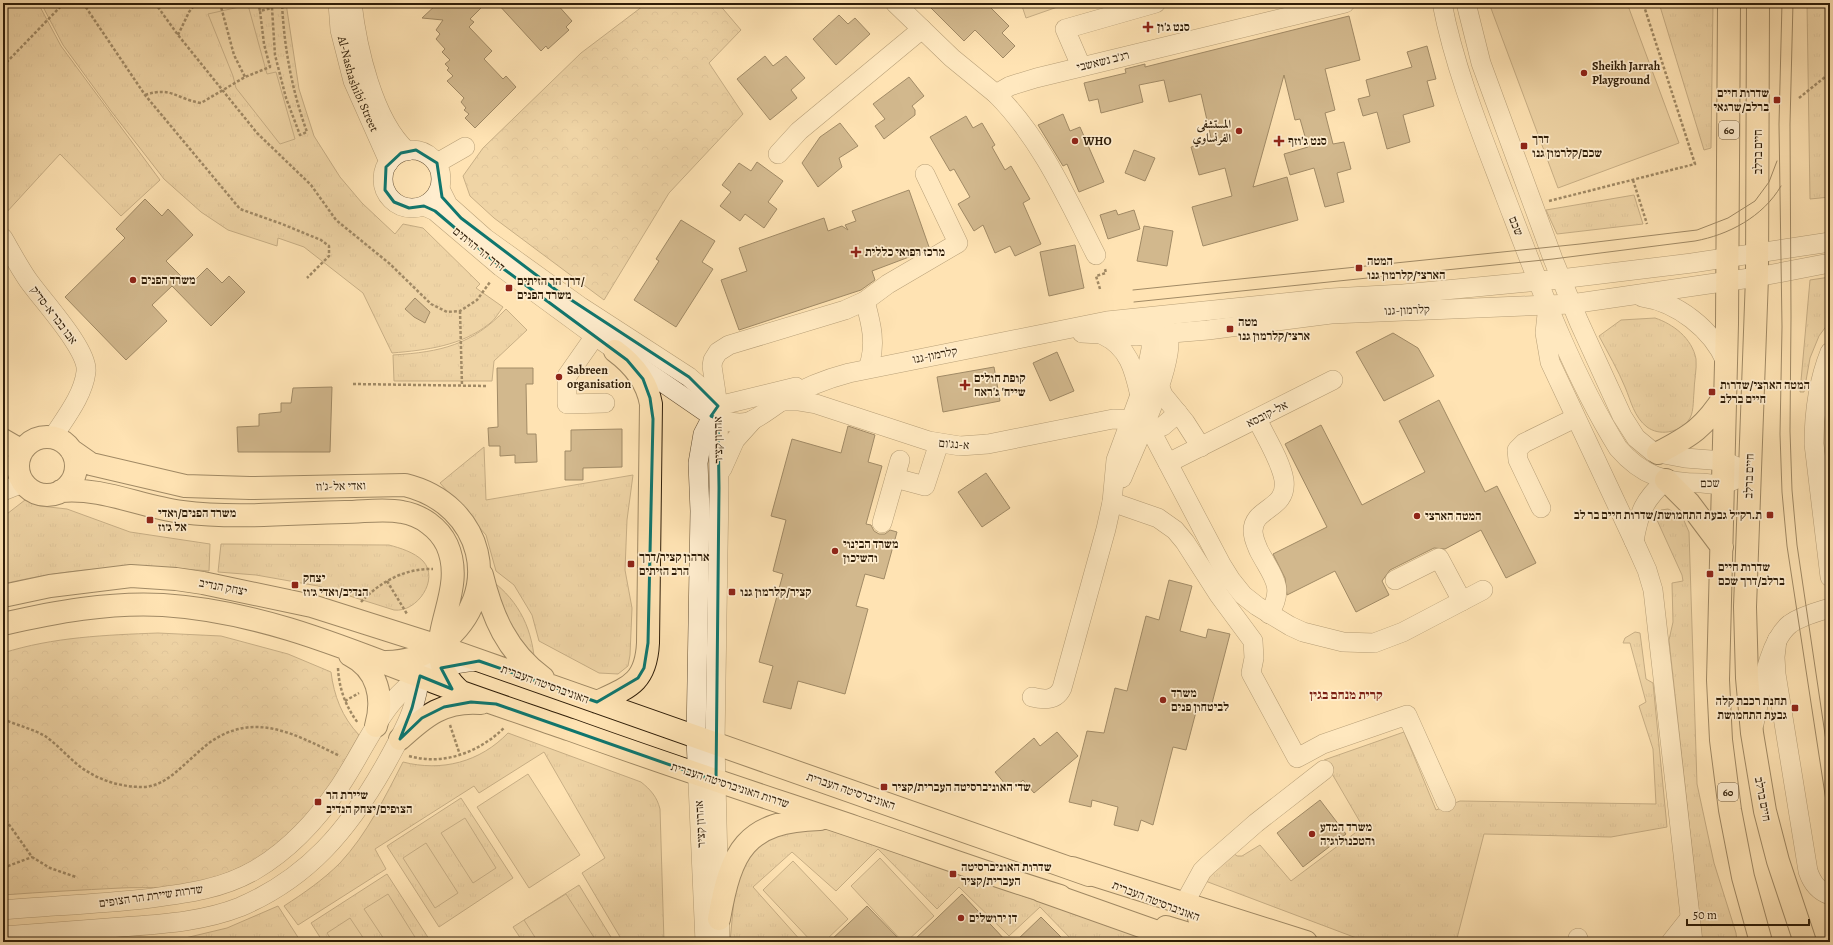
<svg xmlns="http://www.w3.org/2000/svg" width="1833" height="945" font-family="Alegreya,Amiri,'Frank Ruhl Libre',serif">
<defs>
<pattern id="grass-tufts" width="24" height="20" patternUnits="userSpaceOnUse"><rect width="24" height="20" fill="#dcc196"/><path d="M3 7l-1-3M5 7V3M7 7l1-3M15 17l-1-3M17 17v-4M19 17l1-3" fill="none" stroke="#bda580"/></pattern>
<pattern id="forest-crowns" width="20" height="18" patternUnits="userSpaceOnUse"><rect width="20" height="18" fill="#dcc196"/><path d="M2 6a3 3 0 1 1 6 0M12 15a3 3 0 1 1 6 0" fill="none" stroke="#bda580"/></pattern>
</defs>
<rect width="100%" height="100%" fill="#ffe3b3"/>
<filter id="stains"><feTurbulence type="fractalNoise" baseFrequency=".005" numOctaves="4"/><feColorMatrix values="0 0 0 0 .2 0 0 0 0 .09 0 0 0 0 .02 0 0 0 .5 -.17"/></filter>
<radialGradient id="worn" r=".72"><stop offset=".6" stop-color="#630" stop-opacity="0"/><stop offset="1" stop-color="#630" stop-opacity=".3"/></radialGradient>
<path fill="url(#grass-tufts)" stroke="#866f4f" d="M3,3h35l23,43 99,134 -39,36 -61,-62 -55,60 -2,-3z
M41,3h245l13,86 15,47 26,41 22,26 33,31 8,-10 20,4 57,56 -4,4 27,19c-4,5 -8,13 -14,17 -28,22 -62,26 -97,29l-29,-60 -59,-46 -26,-9 -1,8 -49,-16 -27,-18 -37,-33 -53,-68 -48,-66z
M1659,3h54l-2,145 -7,2z
M1807,3h23v194l-20,2z
M1634,195l9,29 -86,10 -11,-24z
M1830,277v44l-11,15 -9,22 -6,34h-4l10,-112z
M506,309l21,21 -33,31 -2,20h-98l-1,-26c48,-3 79,-10 113,-46z
M1655,318c18,6 37,20 41,41 1,10 -2,23 -2,33 -1,10 0,22 -6,29 -10,12 -29,15 -41,6 -13,-10 -16,-26 -22,-40 -7,-17 -17,-34 -26,-51l22,-16z
M484,447l2,53 147,-25 -6,45 -2,50 7,38 -2,47 -2,11 -10,8 -19,-1 -60,-32 -7,-26 -18,-30 -18,-14 -10,-36 -46,-52z
M25,500l15,6 27,3 63,23 80,12 -1,27c-74,-7 -134,-4 -206,13v-67z
M1668,509l14,7 7,16 8,252 17,79 22,70 1,9h-35l-33,-302 4,-18 -1,-39 11,-2 -1,-6 -25,-55v-5l4,-5z
M221,544l168,1c11,3 25,7 34,16 17,18 -6,52 -29,49l-76,-24 -62,-11 -38,-3z
M491,580c29,22 42,50 44,87l-15,-16z
M1635,632l5,1 6,46 7,4 14,144 -56,10 -127,-3 -28,108h-89l-167,-63 32,-27 5,4h5l18,-11 31,36 72,-54 -39,-67 80,-28 32,78 24,-9 196,3 -3,-55 -14,-43 7,-4 -16,-59h-7l2,-5z
M508,733l133,49c10,8 16,15 19,27l4,133h-41l-41,-69 23,-15 -61,-106 -65,41 -5,-7 -99,63 11,20 -88,56 -14,-19c20,-13 39,-26 56,-43 27,-29 45,-66 63,-101 39,10 77,0 105,-29z
M461,798l52,80 -74,49 -52,-81z
M817,825l339,117h-82l-34,-35 -31,29 -50,-49 -22,22 -59,-60 -42,42 -44,-39 -39,35 49,55h-72l5,-54 8,-26 29,-28z
M387,874l44,68h-108l-12,-19z
M579,885l35,57h-91l-10,-15z
M278,906l23,36h-173l53,-3 46,-11z"/>
<path fill="url(#forest-crowns)" stroke="#866f4f" d="M647,3h71l23,27 -32,33 34,51 -74,79 -65,107 -110,-82 -24,-22 -7,-20 20,-28 98,-95z
M158,633l63,3 67,18 43,18c3,24 11,45 28,63 -17,30 -33,61 -56,87 -27,31 -77,56 -118,63 -20,4 -43,2 -64,3 -39,2 -79,4 -118,7v-242c50,-16 103,-18 155,-20z"/>
<path fill="#dcc196" stroke="#866f4f" d="M1021,3h44l1,1 -40,14z
M1489,3h138l52,140 -121,45z
M248,5l19,69 9,-2 19,67 -15,5 -44,-56 -3,-12 -25,-62z
M528,774l52,81 -51,33 -52,-81z
M465,818l31,50 -23,15 -32,-50z
M426,843l32,50 -23,15 -32,-50z
M880,858l54,58 -28,26h-3l-52,-56z
M793,861l55,58 -24,23h-12l-49,-52z
M388,894l30,48h1h-33l-22,-33z
M566,894l31,48h-59l-14,-22z
M350,918l16,24h-33l-6,-9z"/>
<path fill="#9b8461" stroke="#2f1d08" d="M438,3h48l-16,16 4,3 -5,5 23,24 -8,8 19,20 3,-3 10,11 -41,41 -10,-10 4,-4 -5,-4 2,-2 -5,-6 3,-4 -17,-17 6,-5 -6,-6 2,-2 -4,-4 5,-4 -8,-8 3,-3 -9,-10 4,-5 -4,-4 7,-10 -21,-2z
M497,3h59l16,18 -6,6 3,3 -21,19 -2,-3 -5,5z
M926,3h60l23,23 -7,7 13,13 -12,12 -28,-28 -11,11z
M839,15l9,9 7,-6 15,16 -34,31 -23,-26z
M1349,16l11,44 -35,9 10,41 -10,3 8,31 11,-2 7,27 -14,4 7,29 -19,5 -11,-39 -24,7 -6,-21 24,-7 -8,-28 -5,1 -11,-45 -31,112 34,-10 11,43 -95,26 -11,-39 40,-11 -7,-28 -26,7 -8,-28 21,-5 -11,-48 -32,8 -5,-22 -25,5 4,17 -42,11 -3,-14 -9,2 -5,-18 42,-10 -1,-4 20,-5v3z
M1427,46l9,33 -9,2 7,25 -31,9 7,27 -23,7 -10,-37 -14,4 -5,-17 12,-3 -4,-16 46,-13 -5,-15z
M765,56l8,10 13,-10 19,22 -14,12 6,8 -27,22 -33,-41z
M909,77l15,19 -12,10 3,4v5l-31,24 -9,-13 10,-7 -12,-15z
M1063,114l7,17 10,-4 24,55 -25,10 -12,-28 -4,2 -25,-41z
M966,116l7,12 9,-5 13,22 -3,2 13,23 6,-4 19,33 -7,4 18,41 -26,12 -5,-10 -15,7 -12,-28 -9,6 -16,-27 12,-7 -16,-28 -4,2 -20,-34z
M840,123l18,23 -19,12 3,9 -24,20 -16,-24 18,-26z
M1134,150l21,8 -10,23 -20,-8z
M757,162l26,19 -15,21 9,7 -13,19 -19,-14 -5,7 -20,-15 11,-14 -9,-7 17,-22 12,8z
M909,190l20,57 -12,7 -45,17 3,9 -14,10 -122,40 -18,-50 26,-9 -8,-23 85,-30 4,13 14,-5 6,4 -3,-5 11,-4 -4,-10z
M145,199l17,17 6,-7 25,26 -27,26 24,24 17,-17 15,15 7,-7 16,16 -34,34 -39,-40 -20,19 15,16 -41,39 -61,-63 60,-59 -9,-9z
M1116,210l2,5 16,-5 6,19 -32,10 -8,-24z
M681,220l34,21 -13,21 11,7 -37,58 -42,-27 25,-39 -3,-2z
M1144,226l29,5 -6,35 -30,-5z
M1075,245l9,43 -35,8 -9,-44z
M415,298l15,14 -5,11 -11,-6 -9,-8z
M1393,333l25,15 16,28 -50,25 -28,-49z
M1057,352l17,39 -24,10 -17,-38z
M994,367l6,34 -57,11 -6,-35z
M497,368h36v16h-7l1,50h9l1,28 -22,1v-8l-15,1v-10h-11l-1,-18 10,-1z
M332,387l-2,65h-92l-1,-25 22,-1v-12l22,-2v-9h10l2,-15z
M1439,400l46,92 12,-6 39,77 -30,15 -25,-48 -36,19 -11,-1 -44,22 -8,11 7,14 -33,17 -21,-41 -48,24 -2,-17 -12,-24 54,-27 -42,-83 36,-19 41,80 63,-33 -26,-51z
M848,426l27,9 -7,27 14,4 -16,58 5,1 3,6 5,3h6l5,-4 7,2 -13,47 -19,-5 -9,32 12,3 -23,85 -47,-13 -7,28 -28,-7 10,-36 -14,-4 24,-88 -10,-3 13,-51 -15,-4 21,-77 49,14z
M622,429v38l-39,1v12h-18v-29h6v-21z
M986,473l24,35 -28,19 -24,-35z
M1169,580l23,6 -12,45 26,7 2,-9 22,5 -20,77 -13,-3 -11,42 -13,-3 -20,78 -12,-5 -3,11 -24,-6 4,-18 -26,-7 -1,7 -22,-5 18,-71 17,2 11,-45 12,3 19,-75 13,4z
M1057,732l21,24 -44,37 -11,-13 -12,11 -16,-19 39,-34 6,8z
M1320,800l26,34 -43,33 -26,-34z
M962,894l45,48h-95z
M867,906l35,36h-73z
M1041,917l25,25h-51z"/>
<g fill="none" stroke-linecap="round" stroke-linejoin="round">
<g stroke="#634e33" stroke-width="20">
<g id="minor">
<path id="s1" d="M338,3l2,27 13,51 36,81"/>
<path d="M352,3c5,44 21,117 55,148"/>
<path d="M895,3l57,55 44,36 14,-8 26,-8 309,-75"/>
<path d="M1442,3c13,67 39,130 63,193 33,86 65,174 113,252 24,28 48,35 84,35 7,1 15,2 22,1 8,-2 17,-8 25,-11"/>
<path d="M1466,3l15,60 72,196 26,63 43,94 14,22 17,14 32,6 39,3 13,6"/>
<path d="M1081,66l-16,-37 91,-26"/>
<path d="M996,94c45,45 71,104 100,161"/>
<circle cx="412" cy="179" r="29"/>
<path d="M778,154l21,-23 123,-102"/>
<path d="M437,163l28,-16"/>
<path d="M440,189l8,16 37,33 96,69 108,70 14,12 15,17"/>
<path d="M424,206l11,5 66,56 94,69 112,77c11,7 28,12 41,9 12,-4 25,-16 36,-22 21,-13 42,-21 65,-27l258,-52 224,-23 72,-4 157,-15 132,-16 138,-21"/>
<path d="M3,238c8,14 16,29 25,42 13,19 61,70 58,92 -3,24 -21,46 -33,65"/>
<path d="M1642,297c35,5 70,32 84,65"/>
<path d="M865,301c6,22 12,44 3,67"/>
<path d="M1548,305l-3,28 5,29 84,179 13,29 6,20 40,352"/>
<path d="M1082,333l54,3 72,-6 123,-16 240,-10 186,-27 73,-14"/>
<path d="M1103,335c39,18 31,61 48,96l70,133 10,16 12,15 14,11 33,20 13,6 40,10 31,1 29,-11 80,-42"/>
<path d="M595,336l-28,40v28l38,-1"/>
<path d="M1830,352c-12,30 -16,59 -16,92l16,133"/>
<path d="M1160,387l3,8 22,27 16,25"/>
<path d="M781,401h17l18,3 113,37 31,5 28,-2 125,-25 29,1"/>
<path d="M718,406l78,-19"/>
<path d="M1257,419c8,17 24,42 27,61 4,30 -31,27 -31,51 0,7 3,13 6,20 13,25 27,36 10,63"/>
<path d="M1151,431l12,-5 15,-13"/>
<path d="M1168,463l165,-83"/>
<path d="M722,469l13,-29 18,-20"/>
<path d="M895,478l30,8 14,-43"/>
<path d="M1122,478c12,-30 55,-117 46,-146 -1,-3 -4,-7 -6,-11"/>
<path d="M3,491l20,-8"/>
<path d="M1112,502l46,16 17,12 10,12 34,53 34,46 1,17 -3,15 46,85 26,-14 84,-29 39,87"/>
<path d="M1541,508l-23,-48 -1,-10 7,-7 51,-25"/>
<path d="M882,523l18,-63"/>
<path d="M1634,541c5,-29 10,-41 32,-61"/>
<path d="M1395,580l44,-22 23,43"/>
<path d="M1777,640l-2,17 1,17 32,197c4,12 10,20 22,24"/>
<path d="M1032,697c12,3 24,4 30,-9l44,-159 6,-27 4,-42 28,-76 7,-35v-15l5,-11"/>
<path d="M1754,724c7,-28 13,-82 36,-100 11,-8 27,-12 40,-16"/>
<path d="M1185,902l17,-31 6,-6 48,-42 68,-53"/>
<path d="M3,910c47,-4 94,-6 141,-11 38,-5 77,-9 111,-29 36,-21 62,-50 85,-84 41,-62 52,-120 139,-125"/>
<path d="M3,936c39,-3 78,-6 118,-9 39,-3 81,-5 119,-20 68,-29 108,-77 144,-140 16,-29 41,-71 34,-105"/>
<path d="M1578,938l1,4"/>
<path d="M705,942l-9,-204 4,-227 -2,-48 5,-29 14,-27"/>
<path d="M720,942l-5,-198 4,-256 -1,-82 -6,-40 1,-6 5,-8 11,-7 116,-35 20,-9 23,-17 70,-41 -33,-69"/>
<path d="M1671,942l19,-24"/>
</g>
</g>
<g stroke="#2f1d08" stroke-width="24">
<path id="major" d="M18 466a29 29 0 1 1 58 0a29 29 0 1 1-58 0Z
M3,440l19,11
M71,450l20,14 94,22 65,2 155,-3c78,19 101,107 37,158 -17,13 -34,19 -56,19
M61,491c41,-4 80,16 121,21 53,7 110,1 163,0 18,0 39,-4 57,0 19,3 37,16 45,33 24,54 -38,103 14,147
M482,575c10,41 25,77 61,103
M3,596l47,-10 81,-10 45,3 27,4 109,23 126,40 651,229
M3,624c52,-12 106,-22 160,-19 96,6 183,43 271,77 45,17 91,32 137,48 94,34 189,65 284,97 68,23 136,48 205,69
M350,655c28,14 34,43 26,71
M597,702c33,-15 49,-20 51,-59l3,-239c-4,-23 -17,-39 -36,-53
M400,739c25,-23 44,-39 81,-36
M1199,918l62,24
M719,919c12,-68 26,-98 101,-100
M1166,927l49,15"/>
</g>
<g stroke="#2f1d08" stroke-width="24">
<path id="highway" d="M1729,3l-2,321 -9,356 3,60 9,70 13,67 18,65
M1758,3l-1,274 -12,330 2,71 5,55 13,78 13,50 27,81
M1658,453c33,-17 47,-26 67,-58
M1666,480l23,23 33,44
M1072,868l234,74
M1042,891l144,51"/>
</g>
<path stroke="#2f1d08" stroke-width="2.5" stroke-dasharray="3 2" stroke-linecap="butt" d="M83,3l62,92 95,114 42,15 39,16 8,6v10l-22,22
M155,3l23,32 79,98 54,52 25,35 54,44 41,40 16,8 13,-1 17,-11 13,-18
M220,3l14,52 11,22
M258,3l2,8
M178,35l11,-23 7,-9
M3,66l61,-63
M145,95c27,-9 31,4 56,8l44,-26 25,-10 -6,-23 -4,-33 12,-3 3,47 11,43 14,37 7,-3c-15,-41 -23,-85 -25,-129
M1799,98l31,-25
M1633,180l14,44
M1549,201l146,-37 -52,-161
M1100,289l-4,-13 10,-3 -1,-4
M460,311l2,75
M353,384l135,2
M387,581l20,33
M361,602c19,-20 44,-34 72,-33
M338,668c1,21 8,39 20,55
M345,701l14,-8
M3,719c13,6 30,10 42,17 16,11 28,28 45,37 15,9 34,14 52,14 17,0 30,-11 42,-22 8,-7 16,-15 25,-22 46,-33 87,-8 131,13
M450,725l10,30
M409,756c35,10 70,-4 95,-28
M3,816l29,41 18,11 26,9
M3,868l29,-11"/>
<use href="#minor" stroke="#ffedce" stroke-width="19"/>
<use href="#major" stroke="#ffe3b3" stroke-width="22"/>
<use href="#highway" stroke="#ffe3b3" stroke-width="22"/>
<path stroke="#2f1d08" stroke-width="1" d="M1782,3l-3,121 3,203 -2,107 2,58 5,54 43,281
M1793,3l-3,121 1,193 -1,114 2,59 5,55 33,223
M1133,290l447,-46 117,-14 31,-12 27,-17 14,-19 8,-21
M1134,302l419,-43 142,-18c33,-6 68,-24 86,-55"/>
</g>
<path d="M0 0H1833V945H0ZM416,150l21,13 5,34 19,21 95,72 133,87 29,29 -7,10 7,3 1,69 -3,293 -220,-77 -25,-2 -27,5 -22,11 -22,21 12,-31 8,-32 32,13 -11,-21 38,-7 118,41 41,-24 6,-10 4,-25 5,-224 -3,-21 -7,-19 -16,-19 -126,-93 -66,-56 -11,-5 -15,2 -15,-6 -9,-12 1,-23 15,-14z" fill="#ffe3b3" fill-opacity=".55" fill-rule="evenodd"/>
<path fill="none" stroke="#0f766e" stroke-width="3" stroke-linejoin="round" d="M416,150l21,13 5,34 19,21 95,72 133,87 29,29 -7,10 7,3 1,69 -3,293 -220,-77 -25,-2 -27,5 -22,11 -22,21 12,-31 8,-32 32,13 -11,-21 38,-7 118,41 41,-24 6,-10 4,-25 5,-224 -3,-21 -7,-19 -16,-19 -126,-93 -66,-56 -11,-5 -15,2 -15,-6 -9,-12 1,-23 15,-14z"/>
<g fill="#8f2418" stroke="#ffedce" stroke-width="1.5">
<path d="M1146 21h4v4h4v4h-4v4h-4v-4h-4v-4h4z"/>
<circle cx="1584" cy="73" r="4"/>
<rect x="1773" y="96" width="8" height="8" rx="2"/>
<circle cx="1239" cy="131" r="4"/>
<circle cx="1075" cy="141" r="4"/>
<path d="M1277 135h4v4h4v4h-4v4h-4v-4h-4v-4h4z"/>
<rect x="1520" y="142" width="8" height="8" rx="2"/>
<path d="M854 246h4v4h4v4h-4v4h-4v-4h-4v-4h4z"/>
<rect x="1355" y="264" width="8" height="8" rx="2"/>
<circle cx="133" cy="280" r="4"/>
<rect x="505" y="284" width="8" height="8" rx="2"/>
<rect x="1226" y="325" width="8" height="8" rx="2"/>
<circle cx="559" cy="377" r="4"/>
<path d="M963 379h4v4h4v4h-4v4h-4v-4h-4v-4h4z"/>
<rect x="1708" y="388" width="8" height="8" rx="2"/>
<rect x="1766" y="511" width="8" height="8" rx="2"/>
<circle cx="1417" cy="516" r="4"/>
<rect x="146" y="516" width="8" height="8" rx="2"/>
<circle cx="835" cy="551" r="4"/>
<rect x="627" y="560" width="8" height="8" rx="2"/>
<rect x="1706" y="570" width="8" height="8" rx="2"/>
<rect x="291" y="581" width="8" height="8" rx="2"/>
<rect x="728" y="588" width="8" height="8" rx="2"/>
<circle cx="1163" cy="700" r="4"/>
<rect x="1791" y="704" width="8" height="8" rx="2"/>
<rect x="880" y="783" width="8" height="8" rx="2"/>
<rect x="314" y="798" width="8" height="8" rx="2"/>
<circle cx="1312" cy="834" r="4"/>
<rect x="949" y="870" width="8" height="8" rx="2"/>
<circle cx="961" cy="918" r="4"/>
</g>
<g text-anchor="middle" stroke-width="3.5" stroke-linejoin="round" paint-order="stroke">
<g fill="#ffedce" stroke="#6d5b43" stroke-width="1">
<rect x="1719" y="121" width="20" height="18" rx="3"/>
<rect x="1718" y="783" width="20" height="18" rx="3"/>
</g>
<g font-size="11" font-weight="bold" fill="#2f1d08">
<text x="1729" y="134">60</text>
<text x="1728" y="796">60</text>
</g>
<g font-size="12" font-weight="bold" fill="#2f1d08" stroke="#ffedce" text-anchor="start">
<text x="1157" y="31">סנט ג'ון</text>
<text x="1592" y="70">Sheikh Jarrah<tspan x="1592" dy="14">Playground</tspan></text>
<text x="1769" y="97" text-anchor="end">שדרות חיים<tspan x="1769" dy="14">ברלב/שרגאי</tspan></text>
<text x="1231" y="128" text-anchor="end">المستشفى<tspan x="1231" dy="14">الفرنساوي</tspan></text>
<text x="1532" y="143">דרך<tspan x="1532" dy="14">שכם/קלרמון גנו</tspan></text>
<text x="1083" y="145">WHO</text>
<text x="1288" y="145">סנט ג'וזף</text>
<text x="865" y="256">מרכז רפואי כללית</text>
<text x="1367" y="265">המטה<tspan x="1367" dy="14">הארצי/קלרמון גנו</tspan></text>
<text x="141" y="284">משרד הפנים</text>
<text x="517" y="285">דרך הר הזיתים/<tspan x="517" dy="14">משרד הפנים</tspan></text>
<text x="1238" y="326">מטה<tspan x="1238" dy="14">ארצי/קלרמון גנו</tspan></text>
<text x="567" y="374">Sabreen<tspan x="567" dy="14">organisation</tspan></text>
<text x="974" y="382">קופת חולים<tspan x="974" dy="14">שייח' ג'ראח</tspan></text>
<text x="1720" y="389">המטה הארצי/שדרות<tspan x="1720" dy="14">חיים ברלב</tspan></text>
<text x="158" y="517">משרד הפנים/ואדי<tspan x="158" dy="14">אל ג׳וז</tspan></text>
<text x="1762" y="519" text-anchor="end">ת.רק״ל גבעת התחמושת/שדרות חיים בר לב</text>
<text x="1425" y="520">המטה הארצי</text>
<text x="843" y="548">משרד הבינוי<tspan x="843" dy="14">והשיכון</tspan></text>
<text x="639" y="561">ארהון קציר/דרך<tspan x="639" dy="14">הרב הזיתים</tspan></text>
<text x="1718" y="571">שדרות חיים<tspan x="1718" dy="14">ברלב/דרך שכם</tspan></text>
<text x="303" y="582">יצחק<tspan x="303" dy="14">הנדיב/ואדי ג׳וז</tspan></text>
<text x="740" y="596">קציר/קלרמון גנו</text>
<text x="1171" y="697">משרד<tspan x="1171" dy="14">לביטחון פנים</tspan></text>
<text x="1787" y="705" text-anchor="end">תחנת רכבת קלה<tspan x="1787" dy="14">גבעת התחמושת</tspan></text>
<text x="892" y="791">שד׳ האוניברסיטה העברית/קציר</text>
<text x="326" y="799">שיירת הר<tspan x="326" dy="14">הצופים/יצחק הנדיב</tspan></text>
<text x="1320" y="831">משרד המדע<tspan x="1320" dy="14">והטכנולוגיה</tspan></text>
<text x="961" y="871">שדרות האוניברסיטה<tspan x="961" dy="14">העברית/קציר</tspan></text>
<text x="969" y="922">דן ירושלים</text>
</g>
<g font-size="12" fill="#2f1d08" stroke="#ffedce">
<text transform="translate(1103 61) rotate(-14)" y="4">רג'ב נשאשבי</text>
<text dy="4" stroke="none"><textPath href="#s1" startOffset="84">Al-Nashashibi Street</textPath></text>
<text transform="translate(1758 152) rotate(-90)" y="4">חיים ברלב</text>
<text transform="translate(1516 226) rotate(69)" y="4">שכם</text>
<text transform="translate(479 249) rotate(39)" y="4">דרך הר הזיתים</text>
<text transform="translate(1407 310) rotate(-2)" y="4">קלרמון-גנו</text>
<text transform="translate(54 315) rotate(53)" y="4">אבו בכר א-סדיק</text>
<text transform="translate(935 355) rotate(-11)" y="4">קלרמון-גנו</text>
<text transform="translate(1267 414) rotate(-27)" y="4">אל-קובסא</text>
<text transform="translate(718 440) rotate(-91)" y="4">אהרון קציר</text>
<text transform="translate(954 444) rotate(5)" y="4">א-נג'ום</text>
<text transform="translate(1749 476) rotate(-88)" y="4">חיים ברלב</text>
<text transform="translate(1710 483) rotate(-1)" y="4">שכם</text>
<text transform="translate(341 486) rotate(-1)" y="4">ואדי אל-ג'וז</text>
<text transform="translate(223 587) rotate(11)" y="4">יצחק הנדיב</text>
<text transform="translate(545 684) rotate(20)" y="4">האוניברסיטה העברית</text>
<text transform="translate(730 785) rotate(18)" y="4">שדרות האוניברסיטה העברית</text>
<text transform="translate(851 791) rotate(19)" y="4">האוניברסיטה העברית</text>
<text transform="translate(1763 799) rotate(79)" y="4">חיים ברלב</text>
<text transform="translate(700 824) rotate(-93)" y="4">אהרון קציר</text>
<text transform="translate(151 896) rotate(-8)" y="4">שדרות שיירת הר הצופים</text>
<text transform="translate(1156 901) rotate(21)" y="4">האוניברסיטה העברית</text>
</g>
<g font-size="13" font-weight="bold" fill="#7a1f14" stroke="#ffedce">
<text x="1346" y="699">קרית מנחם בגין</text>
</g>
</g>
<rect width="1833" height="945" fill="none" stroke="#ffe3b3" stroke-width="16"/>
<rect x="4" y="4" width="1825" height="937" fill="none" stroke="#2f1d08" stroke-width="2"/>
<rect x="8" y="8" width="1817" height="929" fill="none" stroke="#2f1d08"/>
<path d="M1687 919v6h122v-6" fill="none" stroke="#2f1d08" stroke-width="2"/>
<text x="1693" y="919" font-size="12" fill="#2f1d08" stroke="#ffedce" stroke-width="3" paint-order="stroke">50 m</text>
<rect width="100%" height="100%" filter="url(#stains)"/>
<rect width="100%" height="100%" fill="url(#worn)"/>
</svg>
